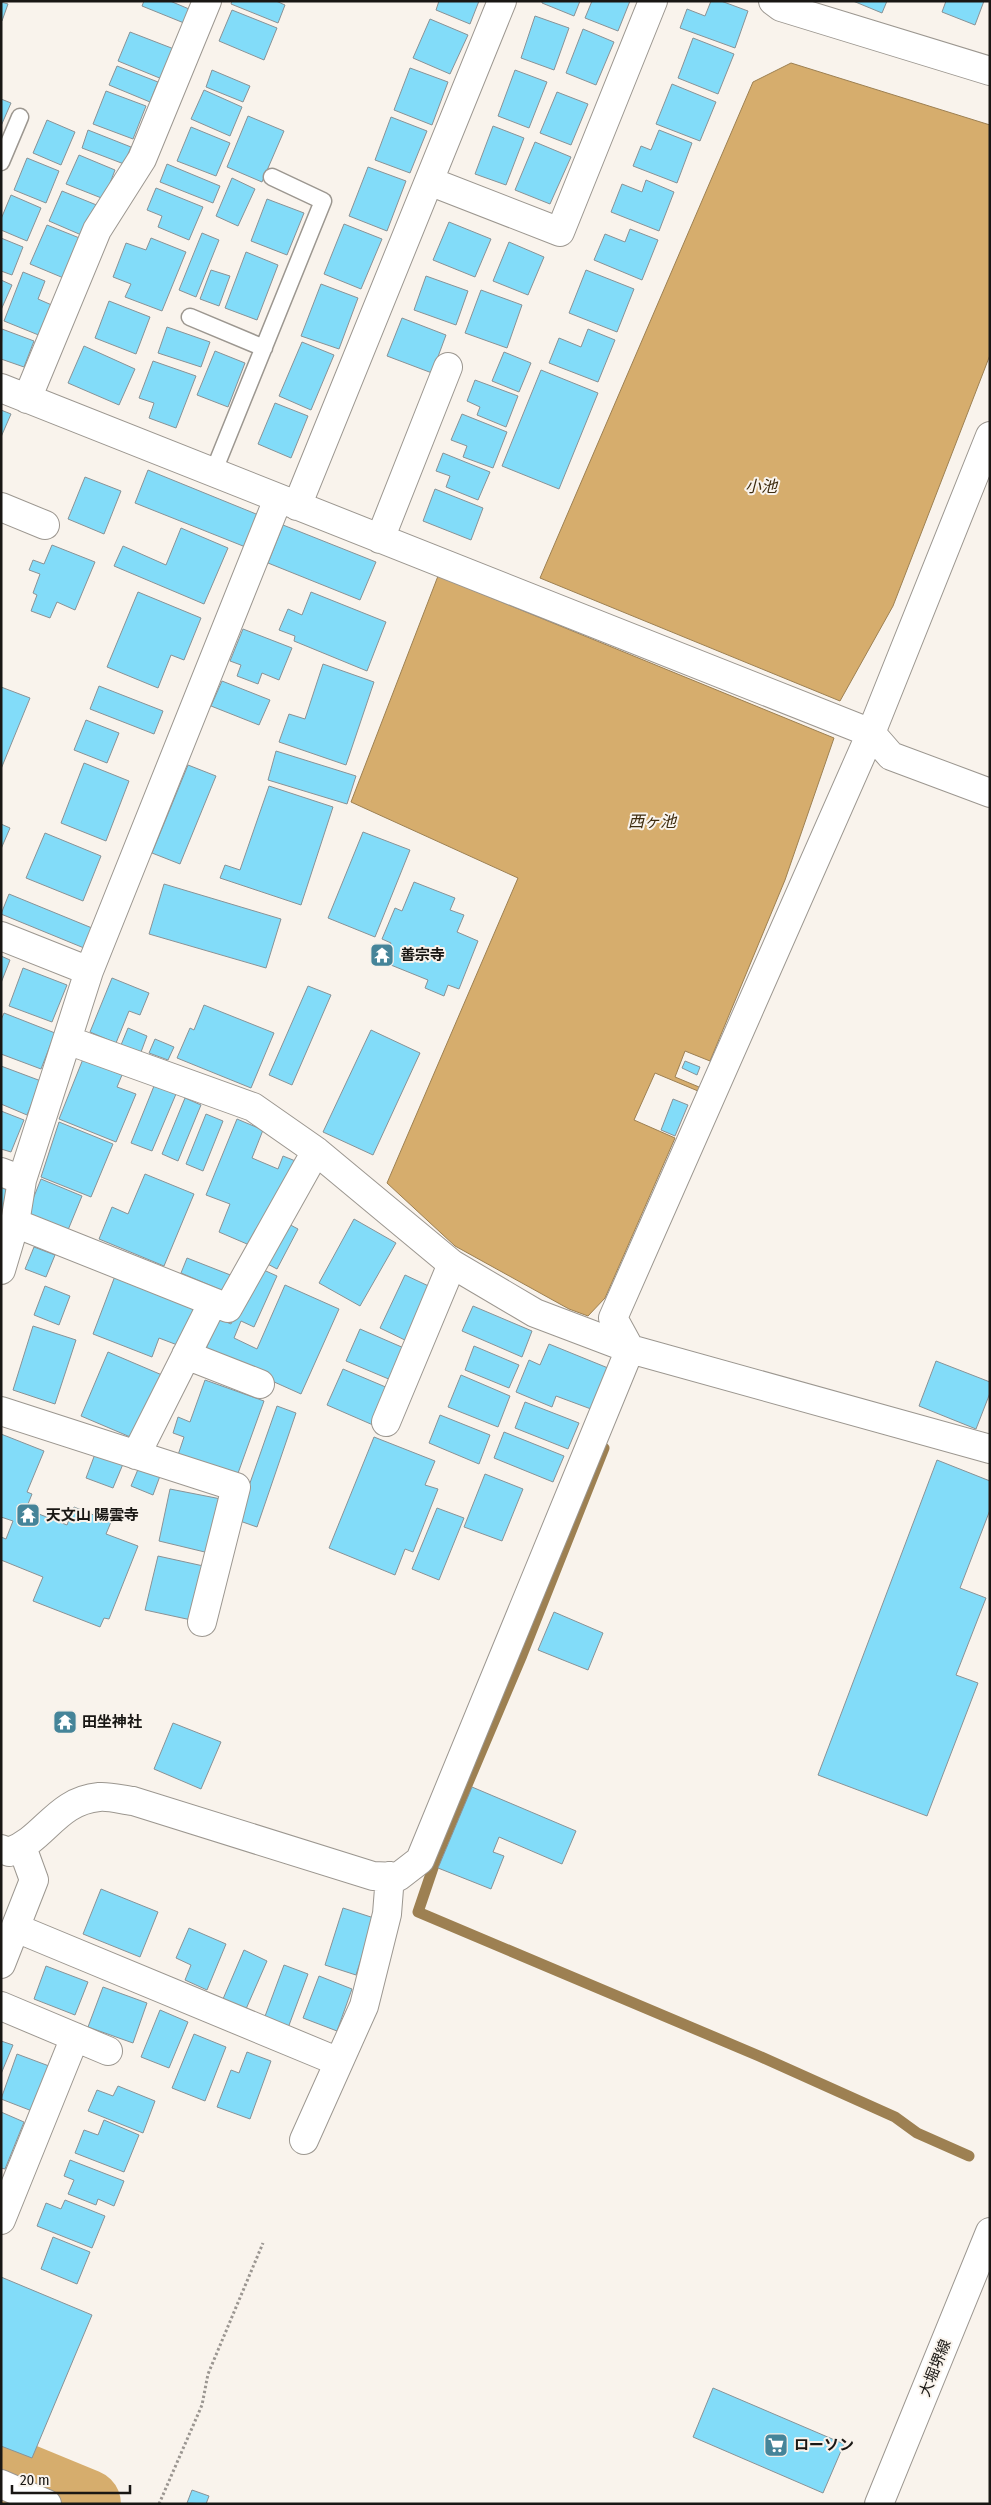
<svg xmlns="http://www.w3.org/2000/svg" width="991" height="2505" font-family="'Fira Sans Condensed','Noto Sans JP',sans-serif">
<rect width="100%" height="100%" fill="#f9f3ec"/>
<path fill="#d6ad6d" stroke="#9d8052" d="M791,63l199,62v230l-97,251 -53,95 -300,-123 213,-496z
M438,576l396,162 -49,142 -75,181 -25,-10 -10,26 24,10 -1,4 -43,-18 -21,47 41,18 -70,160 -17,18 -19,-7 -114,-63 -68,-63 131,-305 -167,-76z"/>
<g fill="none" stroke-linecap="round" stroke-linejoin="round">
<path stroke="#9d8052" stroke-width="11" d="M604,1448l-82,207 -85,201 -19,56 341,144 136,61 22,16 52,23"/>
<path stroke="#d6ad6d" stroke-width="70" d="M1,2469l85,35"/>
</g>
<path fill="#82dcf9" stroke="#899296" d="M144,1h26l19,8 -5,14 -42,-17z
M232,1h44l9,4 -7,18 -47,-19z
M439,1h40l-9,23 -34,-14z
M542,1h38l-6,15 -32,-13z
M592,1h38l-12,30 -33,-13z
M711,1h10l27,10 -13,37 -55,-20 7,-19 18,7z
M853,1h34l-5,12z
M946,1h38l-9,24 -33,-13z
M1,2l7,2 -6,17h-1z
M232,10l45,18 -13,32 -45,-19z
M535,16l34,12 -15,42 -33,-12z
M430,19l38,16 -18,39 -37,-16z
M583,29l31,13 -18,43 -30,-12z
M130,32l44,17 -12,30 -44,-18z
M693,38l41,16 -16,40 -40,-16z
M117,66l41,16 -8,20 -41,-17z
M410,68l38,14 -16,43 -38,-15z
M212,70l38,16 -7,16 -37,-15z
M515,70l32,12 -18,46 -31,-12z
M672,84l44,18 -16,39 -44,-17z
M204,90l38,17 -12,29 -39,-17z
M106,91l40,15 -13,33 -40,-15z
M557,92l31,12 -17,41 -31,-12z
M1,99l10,4 -10,23z
M248,116l36,15 -22,51 -35,-15z
M391,117l36,14 -17,42 -35,-13z
M47,120l28,12 -14,33 -28,-12z
M493,126l31,12 -18,47 -31,-11z
M191,127l39,16 -14,33 -39,-15z
M88,130l43,17 -7,17 -42,-16z
M659,130l33,13 -15,40 -44,-17 8,-20 10,4z
M535,142l36,15 -21,47 -35,-14z
M79,155l36,15 -11,29 -38,-15z
M27,158l32,13 -13,32 -32,-13z
M167,164l53,22 -7,17 -53,-21z
M368,167l38,14 -19,50 -38,-15z
M232,178l23,11 -17,37 -22,-10z
M646,180l28,12 -15,39 -48,-19 11,-28 20,8z
M156,188l47,19 -14,33 -31,-13 4,-11 -15,-6z
M62,191l37,15 -13,31 -37,-16z
M11,195l30,13 -14,33 -26,-11v-11z
M267,199l37,14 -17,42 -36,-14z
M449,222l42,17 -16,38 -42,-17z
M344,224l38,15 -21,50 -37,-15z
M47,225l35,14 -16,40 -36,-15z
M630,229l28,11 -16,40 -48,-20 11,-26 20,8z
M202,233l17,7 -23,57 -17,-7z
M1,238l22,9 -11,28 -11,-4z
M151,238l35,14 -24,59 -37,-14 6,-13 -18,-7 13,-34 20,7z
M509,242l35,15 -16,38 -35,-14z
M246,252l32,13 -21,55 -32,-12z
M211,270l19,6 -11,30 -19,-7z
M586,270l48,19 -17,43 -48,-19z
M23,272l22,9 -7,18 16,7 -13,30 -37,-15z
M426,276l42,15 -12,34 -42,-15z
M1,280l11,5 -11,25z
M321,284l37,14 -19,51 -38,-13z
M481,290l41,15 -15,43 -42,-15z
M109,301l41,16 -14,37 -41,-16z
M402,318l44,17 -14,38 -45,-17z
M167,327l43,15 -9,25 -43,-14z
M2,329l32,12 -10,26 -23,-8z
M588,329l27,11 -17,42 -49,-19 10,-25 22,9z
M302,342l32,13 -23,55 -32,-14z
M84,346l51,23 -16,36 -51,-22z
M215,351l30,12 -17,44 -31,-12z
M504,352l27,11 -12,29 -27,-11z
M153,361l43,15 -20,52 -27,-10 5,-15 -15,-5z
M541,370l57,23 -39,96 -57,-23z
M475,380l43,16 -12,31 -29,-12 3,-8 -13,-6z
M275,403l33,13 -17,42 -33,-14z
M1,410l10,4 -10,23z
M462,414l45,18 -14,36 -30,-11 4,-11 -16,-6z
M443,453l47,19 -12,28 -32,-13 4,-11 -14,-5z
M148,470l113,46 -13,32 -113,-45z
M85,477l36,14 -17,43 -36,-15z
M435,489l48,19 -12,32 -48,-19z
M283,525l93,37 -16,38 -92,-37z
M181,528l47,20 -24,56 -90,-38 9,-20 43,19z
M52,545l43,17 -20,48 -18,-8 -7,16 -19,-7 6,-16 -4,-2 7,-19 -11,-4 4,-10 11,4z
M138,592l63,26 -17,42 -13,-5 -13,33 -51,-21z
M311,592l75,30 -19,49 -73,-30 1,-5 -16,-6 9,-21 14,6z
M243,629l49,19 -13,32 -17,-7 -4,11 -21,-8 4,-11 -11,-4z
M323,664l51,18 -28,83 -67,-23 10,-28 16,5z
M222,681l48,19 -11,25 -48,-19z
M99,686l64,25 -9,23 -64,-25z
M1,687l29,11 -29,71z
M86,720l33,13 -12,30 -33,-13z
M276,751l80,25 -9,28 -79,-24z
M84,763l45,18 -23,60 -45,-18z
M188,765l28,11 -36,88 -28,-11z
M269,786l64,21 -32,98 -81,-27 5,-13 15,5z
M1,824l9,4 -9,21z
M363,832l47,18 -35,87 -47,-19z
M45,833l56,23 -18,45 -57,-23z
M414,882l41,16 -5,12 14,5 -7,17 21,9 -19,48 -11,-4 -4,11 -19,-8 3,-8 -52,-21 3,-7 7,3 5,-12 -9,-4 13,-31 7,3z
M164,884l117,35 -15,49 -117,-34z
M9,894l83,34 -8,20 -83,-34z
M1,956l9,4 -9,23z
M23,968l44,17 -15,37 -43,-16z
M112,978l37,15 -9,22 -11,-4 -13,32 -26,-11z
M308,986l23,9 -39,90 -23,-10z
M204,1005l70,28 -23,55 -74,-30 13,-30 4,2z
M4,1013l51,20 -14,36 -40,-15v-34z
M128,1028l19,8 -6,16 -20,-7z
M371,1030l49,23 -47,102 -50,-23z
M155,1039l19,8 -6,13 -19,-7z
M83,1059l39,16 -5,12 19,7 -20,48 -57,-23z
M685,1061l15,6 -3,8 -15,-7z
M1,1066l40,15 -14,34 -26,-11z
M154,1086l22,8 -24,57 -21,-8z
M185,1098l16,7 -23,56 -16,-7z
M673,1099l15,6 -13,31 -14,-6z
M1,1111l23,9 -13,32 -10,-3z
M206,1114l17,7 -20,50 -17,-7z
M237,1119l26,11 -11,28 26,11 5,-13 15,6 -44,85 -35,-15 11,-28 -24,-9z
M59,1122l54,22 -22,53 -50,-20z
M145,1174l49,20 -30,72 -65,-27 13,-32 16,7z
M41,1179l41,17 -14,34 -41,-16z
M1,1185l11,4 -11,31z
M354,1219l42,24 -36,63 -41,-23z
M283,1221l15,8 -21,40 -15,-8z
M34,1247l21,8 -9,22 -21,-8z
M187,1258l46,18 -7,16 -45,-19z
M257,1267l20,9 -23,51 -13,-6 -7,17 23,11 28,-64 54,24 -38,85 -96,-43 14,-32 12,5z
M405,1275l30,14 -26,53 -29,-14z
M115,1276l80,31 -15,39 -21,-8 -7,19 -59,-23z
M45,1286l25,10 -11,29 -25,-10z
M473,1306l59,25 -10,26 -60,-26z
M33,1326l43,14 -21,64 -42,-14z
M360,1329l44,19 -13,32 -45,-19z
M549,1344l59,24 -17,41 -35,-13 -4,11 -36,-15 13,-32 11,5z
M474,1346l45,19 -10,23 -44,-18z
M108,1352l54,23 -27,64 -54,-23z
M936,1361l54,21v11l-14,36 -57,-23z
M343,1369l45,19 -15,37 -46,-20z
M461,1375l49,21 -12,31 -50,-20z
M205,1380l59,21 -27,75 -59,-21 6,-18 -11,-4 5,-16 12,5z
M525,1402l54,21 -11,26 -53,-21z
M277,1406l19,7 -39,114 -20,-7z
M440,1415l50,20 -11,29 -50,-21z
M504,1432l60,24 -11,26 -59,-24z
M1,1434l43,17 -17,41 5,2 -6,15 41,16 7,-18 37,15 -5,12 32,12 -29,73 -5,-1 -4,9 -67,-26 10,-24 -42,-17v-23l5,2 7,-18 -12,-4z
M374,1437l61,24 -10,24 13,4 -25,63 -8,-3 -10,26 -66,-27z
M95,1454l28,10 -10,24 -27,-10z
M937,1460l53,21v29l-30,78 26,10 -30,77 22,8 -51,133 -109,-41z
M139,1467l21,9 -7,19 -22,-9z
M485,1474l38,15 -21,52 -38,-14z
M170,1489l51,10 -12,54 -50,-12z
M437,1508l27,10 -25,62 -27,-11z
M158,1556l50,11 -12,54 -51,-11z
M554,1612l49,21 -15,37 -50,-20z
M173,1723l48,19 -20,47 -47,-20z
M472,1787l104,44 -14,33 -63,-27 -6,15 11,4 -13,33 -53,-21z
M101,1889l57,23 -18,45 -57,-23z
M343,1908l31,10 -18,57 -31,-10z
M189,1928l37,16 -19,46 -22,-10 6,-15 -15,-7z
M244,1950l23,11 -21,48 -23,-10z
M284,1965l24,9 -20,54 -24,-9z
M46,1966l42,16 -13,33 -41,-16z
M319,1976l33,13 -15,42 -34,-13z
M103,1987l44,16 -14,40 -45,-16z
M160,2010l28,12 -19,46 -28,-11z
M194,2034l32,13 -21,54 -33,-13z
M1,2041l12,4 -12,29z
M247,2052l24,9 -21,58 -33,-12 14,-37 8,3z
M17,2054l32,12 -17,45 -31,-12z
M118,2086l37,15 -12,32 -55,-22 9,-21 16,6z
M1,2112l23,10 -19,47 -4,-1z
M104,2120l35,15 -15,37 -49,-19 9,-23 14,5z
M70,2160l54,21 -10,25 -16,-7 -2,6 -28,-11 6,-14 -10,-4z
M65,2200l40,16 -13,32 -55,-22 9,-23 15,6z
M53,2237l37,15 -13,32 -36,-15z
M1,2277l91,38 -60,143 -31,-12z
M713,2388l131,56 -21,49 -130,-56z
M192,2490l17,6 -3,8 -19,-1z"/>
<g fill="none" stroke-linecap="round" stroke-linejoin="round">
<g stroke="#9c9790" stroke-width="19">
<path id="lane" d="M1,162l19,-45
M190,317l74,31
M213,473l110,-272 -51,-24"/>
</g>
<g stroke="#9c9790" stroke-width="30">
<path id="street" d="M773,1l8,6 209,64
M429,181l131,51 93,-231
M1,388l870,345 20,23 99,37
M27,399l70,-169 45,-71 65,-158
M297,506l205,-505
M1,507l44,18
M380,539l68,-172
M1,936l88,35
M67,1040l186,67 63,44 136,113 83,49 95,36 360,100
M1,1172l21,8 67,-209 189,-472
M15,1223l198,79 -77,153
M1,1270l14,-47 7,-43
M213,1302l15,6 88,-157
M630,1349l-17,-31 258,-585 119,-297
M186,1355l74,29
M1,1411l235,76 -34,135
M386,1422l66,-158
M1,1849l8,3c36,-13 47,-51 90,-55 11,-1 24,3 34,4l240,75 25,1 22,-17 210,-511
M16,1928l323,134
M1,1964l33,-84 -12,-33
M1,2006l107,45
M304,2140l60,-134 23,-92 3,-38
M1,2220l74,-183
M1,2484l46,20"/>
</g>
<g stroke="#9c9790" stroke-width="30">
<path id="secondary" d="M879,2504l111,-272"/>
</g>
<path stroke="#9b9691" stroke-width="3" stroke-dasharray="2.5 2.5" stroke-linecap="butt" d="M159,2504l43,-99 6,-31 55,-131"/>
<use href="#lane" stroke="#fff" stroke-width="16"/>
<use href="#street" stroke="#fff" stroke-width="28"/>
<use href="#secondary" stroke="#fff" stroke-width="28"/>
</g>
<defs>
<g id="temple-square" transform="scale(1.25)"><rect x="-9" y="-9" width="18" height="18" rx="4" fill="#458499" stroke="#f9f3ec"/><path d="M0-6L5-2H3V0L6.5 2.5H4V6H1.5V3h-3V6H-4V2.5H-6.5L-3 0V-2H-5Z" fill="#fff"/></g>
<g id="supermarket-square" transform="scale(1.25)"><rect x="-9" y="-9" width="18" height="18" rx="4" fill="#458499" stroke="#f9f3ec"/><path d="M-6-5.5h2.5l.6 2H6L4.5 2H-2.5L-4.4-4H-6ZM-1.5 3.2a1.3 1.3 0 1 0 .1 0ZM3 3.2a1.3 1.3 0 1 0 .1 0Z" fill="#fff"/></g>
</defs>
<g fill-rule="evenodd">
<use href="#temple-square" x="382" y="955"/>
<use href="#temple-square" x="28" y="1515"/>
<use href="#temple-square" x="65" y="1722"/>
<use href="#supermarket-square" x="776" y="2445"/>
</g>
<g text-anchor="middle" stroke-width="4" stroke-linejoin="round" paint-order="stroke">
<g font-size="15" font-weight="bold" fill="#191714" stroke="#f9f3ec" text-anchor="start">
<text x="400" y="960">善宗寺</text>
<text x="46" y="1520">天文山 陽雲寺</text>
<text x="82" y="1727">田坐神社</text>
<text x="794" y="2450">ローソン</text>
</g>
<g font-size="15" fill="#191714" stroke="#f9f3ec">
<text transform="translate(935 2368) rotate(-68)" y="5">大堀堺線</text>
</g>
<g font-size="16" font-style="italic" fill="#3d2b0e" stroke="#f9f3ec">
<text x="761" y="492">小池</text>
<text x="652" y="827">西ヶ池</text>
</g>
</g>
<rect width="991" height="2505" fill="none" stroke="#191714" stroke-width="5"/>
<path d="M12 2485v8h118v-8" fill="none" stroke="#191714" stroke-width="2.5"/>
<text x="20" y="2485" font-size="15" fill="#191714" stroke="#f9f3ec" stroke-width="4" paint-order="stroke">20 m</text>
</svg>
